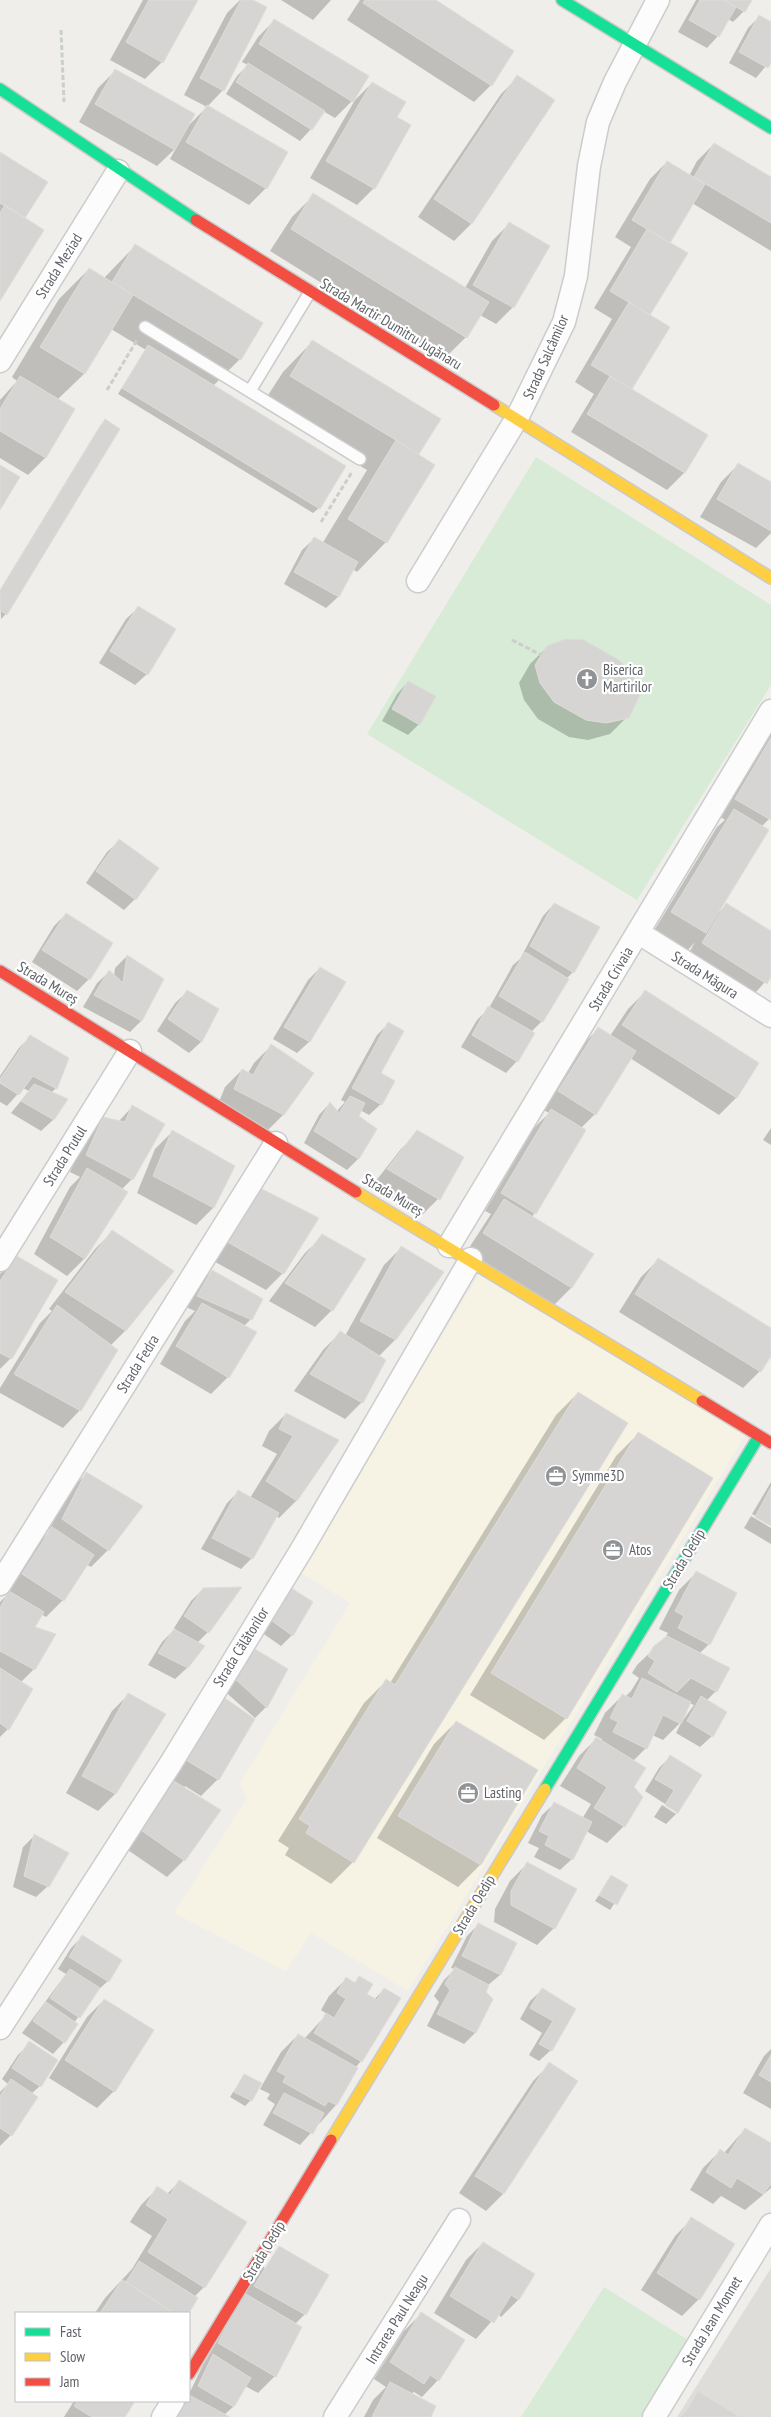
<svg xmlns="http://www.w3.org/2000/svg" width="771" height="2417" font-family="'PT Sans Narrow',sans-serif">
<rect width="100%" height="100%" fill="#efeeea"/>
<path fill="#f7f3e4" d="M481,1272l265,162 -338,557 -97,-58 -25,38 -112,-58 73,-115 -7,-15 110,-180 -53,-33z"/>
<path fill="#dfddda" d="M771,2268v149h-94z"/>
<path fill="#d8ebd6" d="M536,457l235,148v80l-134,215 -270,-166z
M604,2287l84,53 -47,77h-120z"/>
<path fill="#0003" fill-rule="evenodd" d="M143,0h53l-34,62 -17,17 -35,-19z
M240,0h11l-28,90 -16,17 59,81 -17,17 -79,-46 6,-11 -19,18 -78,-44 19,-34 17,-17 73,55 19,-19 -23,-12 43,-82z
M281,0h50l-18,20z
M360,0h73l58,85 -17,17 -127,-82z
M696,0h54l-6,11 -11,11 -5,-3 -10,17 -11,12 -29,-16z
M759,17l12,6v37l-15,18 -27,-15 19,-35z
M275,20l77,81 -17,17 -12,-7 -12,18 -11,12 -74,-47 11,-18 11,-11 -6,-3 16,-25z
M518,77l35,23 -82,124 -17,17 -36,-24 83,-123z
M372,83l23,34 -21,71 -17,17 -47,-27 45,-78z
M714,144l57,34v73l-79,-48 -24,40 -19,73 19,12 -38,62 77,46 -23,37 -17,17 -96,-58 23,-38 -19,-12 37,-63 -18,-11 37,-61 -16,-10 35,-58 17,-17 22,14 8,-15z
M0,153l23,65 -23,81z
M314,195l151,93 27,-47 17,-17 4,83 -17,17 -16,-9 -14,22 -22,22 -174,-108 22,-34z
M135,246l127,77 -22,36 -27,27 106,122 -6,5 -195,-119 28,-44 -35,-21 -27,45 -26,25 16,10 -29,49 -17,17 -28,-17v-58l17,-19 -5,-4 47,-78 30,-30 15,9z
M312,342l127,77 -22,36 -31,87 -29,30 -4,-3 -15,28 -12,11 -42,-24 18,-34 12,-11 8,5 45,-74 -106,-64 22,-34z
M105,421l-99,193 -5,5 -1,-29 100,-164z
M738,465l33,19v49l-15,15 -56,-31 21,-35z
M138,608l9,66 -12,11 -36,-22 27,-44z
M547,647l80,70 -17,17 -22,6 -19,-3 -31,-18 -14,-19 -5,-17 11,-19z
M408,682l11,42 -11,11 -26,-14 15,-27z
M771,728v89l-10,10 -43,86 8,-8 45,28v42l-22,25 -64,-40 10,-18 -7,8 -33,-21 62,-102 8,-7 -6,-4z
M119,841l16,58 -11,11 -38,-27 21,-31z
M554,904l19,68 -7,7 -24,42 -11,11 -14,29 -11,12 -45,-26 16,-27 12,-12 24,-43 7,-6 23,-43z
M66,914l46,29 -23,36 -12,12 -45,-29 22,-36z
M127,956l35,24 -21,41 -11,11 -47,-25 14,-24 12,-11 5,5 1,-9z
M320,968l24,15 -35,59 -12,11 -24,-14 35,-59z
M187,992l30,18 -16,32 -12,11 -32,-22 18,-28z
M645,992l113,72 -22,34 -17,17 -89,-57 -35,56 -14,14 3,3 -52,86 60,37 -21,34 -17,17 -87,-54 24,-37 -6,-3 49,-83 15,-15 -7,-4 39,-63 17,-17 12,7 18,-27z
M388,1024l-9,50 2,30 -12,11 -9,-5 -3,7 1,42 -11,11 -43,-27 15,-28 11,-12 7,8 8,-9 -4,-2 36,-65z
M30,1037l26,51 -5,5 15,7 -13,20 -12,11 -30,-18 18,-22 -6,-3 -16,18 -7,-4v-26l19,-28z
M271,1046l12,69 -17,17 -49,-25 8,-20 17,-17 6,3 6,-10z
M132,1107v72l-11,11 6,3 -43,66 -17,17 -33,-22 36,-67 10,-10 -10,-5 16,-37 18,-17 14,4z
M771,1128v17l-8,-5z
M172,1132l62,35 -21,41 -17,17 -59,-32 18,-44z
M418,1132l44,26 -24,41 -17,17 -50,-29 30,-38z
M241,1205l76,14 -34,54 -17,17 -58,-32z
M112,1232l60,39 -47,60 -15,15 -30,64 -17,18 -63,-35v-5l40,-65 12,-12 -3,-2 46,-60z
M323,1236l9,74 -17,17 -46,-26 36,-48z
M401,1248l-6,92 -17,17 -16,45 -17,17 -51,-28 29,-41 17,-17 5,3 39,-71z
M17,1257l-6,101 -11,11v-95z
M658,1260l113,70v23l-11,18 -17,17 -124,-76 22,-35z
M212,1271l39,48 -7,7 -16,51 -17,17 -51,-30 25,-43 10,-10 -9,-4 14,-24z
M578,1393l-225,469 -22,22 -46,-29 4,-7 -11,-7 86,-138 22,-22 4,2 166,-268z
M286,1414l52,26 -42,61 -17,17 -3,-2 -24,42 -11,11 -40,-20 26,-46 11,-11 12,6 27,-44 -15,-8 7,-15z
M638,1434l-72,284 -22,22 -74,-45 146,-239z
M87,1473l55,33 -34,44 -17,17 -5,-3 -23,36 -17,17 -5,-3 -8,14 1,41 -14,14 -12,46 -8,8v-135l9,-9 -3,-1 29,-46 12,-12 23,-44z
M771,1482v43l-19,-11z
M751,1516l20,12v16l-27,-16z
M696,1573l13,71 -10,10 17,37 -10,10 6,35 -12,11 -24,-14 6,-12 -19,19 -11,-5 -6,13 -13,13 -1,26 -8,39 -17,17 -21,-12 -14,28 -12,11 -26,-13 5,-9 -11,-5 14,-28 12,-11 28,15 9,-15 -31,-18 19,-30 17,-17 4,3 2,-3 -8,-4 11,-22 17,-17 3,1 6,-6 8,-13 -7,-5 5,-8 28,-27 3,-5 -9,-4 20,-39zM689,1703l5,2 -11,15 -1,-1z
M203,1589l5,43 -11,11 -10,25 -12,11 -27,-14 14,-23 13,-13 -1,-1 17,-27z
M274,1597l18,38 -11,11 -23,-16z
M239,1659l27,48 -11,11 -33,-29z
M129,1694l36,21 -50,79 -17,17 -32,-18 46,-82z
M202,1713l16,66 -17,17 -16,-10 -1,2v72l-17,17 -45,-31z
M456,1722l80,49 -56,94 -22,22 -81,-49 57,-94z
M670,1757l7,56 -11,11 -12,-7 8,-12 14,9v-3l-31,-20 14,-23z
M34,1836l14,50 -12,11 -23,-10 10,-40z
M527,1864l27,64 -17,17 -43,-23 1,-13 15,-28z
M611,1877l16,8 -17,25 -15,-9z
M478,1925l37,18 -15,32 -13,11 -2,6 7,8 -17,33 -11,11 -37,-18 12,-24 -5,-6 10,-16 11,-11 -4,-1 16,-32z
M82,1937l26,44 -12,11 -22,31 -10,19 -11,12 -31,-21 44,-59 -8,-5 13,-21z
M360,1978l6,17 8,5 10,-11 -23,72 -6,7h1l-20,37 -36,40 -37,-20 12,-21 -8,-5 3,-5 -10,-5 21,-37 17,-17 6,4 23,-25 -6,-4 8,-14 17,-17 8,4z
M542,1990l33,19 -24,41 -12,11 -10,-6 13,-22 -22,-14 10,-18z
M104,2000l10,91 -17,17 -48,-30 38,-61z
M30,2043l10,43 -9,8 -20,41 -11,11v-54l8,-8 -6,-5 16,-24z
M771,2049v60l-28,-16 21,-37z
M550,2064l26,18 -73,112 -17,17 -27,-18 74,-112z
M244,2075l7,25 -6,6 -15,-9z
M745,2129l26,16v43l-26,22 -24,-14 -8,8 -23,-14 13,-22 17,-17 4,2z
M180,2181l24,106 -10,10 3,2 -10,14h-92l10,-15 27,-29 20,-33 -22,-14 11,-17 17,-17 9,6z
M692,2219l7,80 -17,17 -41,-26 34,-54z
M483,2243l50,31 -15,26 -17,17 -3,-3 -22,25 -42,-26 32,-53z
M262,2265l43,49 -10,10 -20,52 -17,17 -13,-7 -12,21 -9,8 3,2h-56l13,-16h5v-7l13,-27z
M421,2314l17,66 -16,17 -8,-5 -3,2 18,23h-65l9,-17 13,-13 -12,-8 30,-48z
M699,2393l39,24h-56z
M74,2401h60l-10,16h-60z"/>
<path fill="#d6d5d3" stroke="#deddd9" d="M149,0h49l-35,63 -37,-21z
M241,0h12l14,7 -43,84 -24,-13z
M365,0h71l78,51 -22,35 -129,-83z
M700,0h24l12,7 -17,30 -30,-17z
M724,0h28l-7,12z
M759,15l12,7v41l-3,5 -29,-16z
M274,19l95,57 -16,26 -94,-58z
M248,63l77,48 -13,19 -76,-48z
M115,69l80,45 -20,36 -80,-46z
M517,75l38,25 -83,124 -38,-25z
M372,82l34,20 -9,15 14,8 -36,64 -49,-28z
M207,105l81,47 -21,37 -81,-47z
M714,143l57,34v46l-77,-46z
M0,152l48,30 -23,36 -25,-15z
M667,161l38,23 -35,59 -38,-23z
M313,193l176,109 -22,36 -176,-109z
M5,205l39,25 -44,71v-88z
M509,222l41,24 -36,62 -41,-23z
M647,229l41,24 -38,62 -40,-24z
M135,244l128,79 -22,37 -129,-78z
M89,268l44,27 -48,79 -45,-27z
M629,302l41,25 -38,62 -41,-24z
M312,340l129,79 -22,35 -129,-78z
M148,345l198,121 -26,43 -198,-121z
M20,376l55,33 -29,49 -46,-27v-22z
M610,376l98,59 -23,38 -98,-59z
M105,419l15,10 -113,186 -7,-5v-19z
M396,440l39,25 -48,78 -39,-24z
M738,463l33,19v49l-54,-32z
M0,465l20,12 -20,33z
M314,537l44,25 -19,35 -45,-25z
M138,606l38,23 -28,46 -38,-24z
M565,639l19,1 35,20 14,14 7,21 -11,23 -23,5 -20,-3 -32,-18 -14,-19 -5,-18 12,-19z
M408,681l28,15 -16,29 -28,-16z
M771,738v82l-36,-21z
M734,809l35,21 -63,103 -35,-21z
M119,839l40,29 -23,32 -40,-29z
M554,903l46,24 -26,46 -44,-27z
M726,903l45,28v46l-4,7 -65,-41z
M66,913l47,30 -23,37 -48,-30z
M525,952l44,27 -26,43 -44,-26z
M127,955l37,24 -22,42 -48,-26 15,-25 14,13z
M320,967l26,15 -36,60 -26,-15z
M187,990l32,19 -17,33 -34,-23z
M645,990l114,73 -22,35 -115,-73z
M488,1006l47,27 -17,29 -46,-27z
M388,1022l16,9 -23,42 14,8 -13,24 -30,-17z
M598,1027l38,24 -40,64 -38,-24z
M30,1035l39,23 -12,31 -24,-13 -14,19 -19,-12v-4z
M271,1044l43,29 -30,42 -50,-26 8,-20 11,6z
M34,1084l34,15 -14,21 -33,-19z
M350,1096l15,7 -6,13 18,13 -18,30 -45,-28 16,-29 9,11z
M132,1105l33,19 -32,56 -47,-25 17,-38 22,5z
M551,1109l35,21 -50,84 -35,-21z
M172,1130l63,36 -21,42 -61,-32z
M417,1130l47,27 -24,43 -53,-31z
M87,1168l41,24 -43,67 -35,-22z
M258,1187l61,31 -35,56 -60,-34z
M504,1199l90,55 -22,34 -89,-55z
M112,1230l62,41 -48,60 -61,-39z
M322,1234l44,25 -33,52 -48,-28z
M401,1246l43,26 -48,68 -36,-19z
M17,1256l41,24 -46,79 -12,-6v-72z
M658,1258l113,70v28l-10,16 -126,-78z
M212,1270l51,29 -11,21 -55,-24z
M202,1303l55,29 -28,46 -53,-32z
M57,1305l61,45 -37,61 -67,-37z
M340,1331l46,29 -23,43 -53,-29z
M578,1392l50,31 -274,440 -48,-30 4,-7 -11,-7 87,-140 9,6z
M286,1413l53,27 -42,61 -31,-20 27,-45 -14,-7z
M638,1432l75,46 -146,241 -76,-46z
M86,1472l57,34 -34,45 -47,-32z
M771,1487v39l-16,-9z
M238,1490l41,23 -26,46 -41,-21z
M52,1527l42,28 -30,46 -42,-27z
M696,1571l41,22 -27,52 -32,-17 6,-12 -9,-5z
M285,1584l28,18 -20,34 -25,-18z
M242,1587l-33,46 -25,-17 19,-28z
M9,1591l35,21 -9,15 21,7 -21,36 -35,-19v-43z
M174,1629l31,17 -17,22 -30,-15z
M667,1636l63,32 -13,24 -26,-14 -14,14 -29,-19 7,-12 -7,-5 6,-10z
M250,1646l38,23 -21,39 -34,-31z
M0,1668l33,21 -24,41 -9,-7z
M642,1678l49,24 -10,22 -18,-9 -16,34 -34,-17 5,-10 -8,-4 12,-24 10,5z
M128,1693l38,21 -50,80 -34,-18z
M219,1694l36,25 -36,61 -38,-23z
M701,1696l26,16 -14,25 -26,-16z
M456,1721l82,49 -57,95 -83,-49z
M596,1737l50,31 -12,19 9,10 -18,30 -31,-19 13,-21 -30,-19z
M670,1755l32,20 -24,38 -13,-8 9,-15 -19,-11z
M169,1778l52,32 -36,51 -47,-33z
M554,1802l38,20 -19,38 -28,-15 4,-9 -10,-5z
M34,1834l35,19 -20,34 -25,-11z
M527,1862l50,27 -22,40 -44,-24v-14z
M611,1875l17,10 -11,20 -18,-10z
M478,1923l39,20 -16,32 -39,-19z
M82,1935l40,25 -13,22 -40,-25z
M455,1967l34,18 -3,7 7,7 -17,34 -39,-19 13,-24 -5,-6z
M70,1969l30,19 -20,30 -30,-20z
M359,1976l14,8 -6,10 10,6 7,-12 17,10 -39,64 -48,-29 12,-20 8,5 12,-19 -9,-6 9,-16 9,6z
M542,1988l34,21 -24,42 -13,-7 14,-23 -23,-13z
M104,1999l50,31 -39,62 -50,-32z
M46,2002l32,22 -13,19 -32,-22z
M298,2034l60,34 -21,37 -9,-4 -3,5 -42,-24 3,-6 -9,-5z
M29,2041l29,19 -17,27 -29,-19z
M771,2055v27l-12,-7z
M549,2062l29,19 -74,113 -29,-18z
M244,2074l18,9 -10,18 -18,-9z
M11,2079l27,18 -26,39 -12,-8v-32z
M284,2093l40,20 -11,21 -40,-21z
M745,2128l26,15v41l-8,10 -26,-16 -6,10 -25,-16 14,-23 8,6z
M179,2180l68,42 -42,66 -57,-36 20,-33 -22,-14 11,-19 13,9z
M691,2217l44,27 -35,56 -43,-27z
M483,2242l52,32 -16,26 -8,-5 -17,28 -44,-27z
M279,2246l50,29 -23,40 -52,-29z
M139,2261l59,37 -9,15h-15l-48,-31z
M122,2280l4,2 48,31h-74z
M244,2293l58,34 -26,50 -58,-34z
M421,2312l44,28 -26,41 -9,-6 -6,9 -34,-22z
M213,2354l38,24 -17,29 -36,-21z
M390,2382l46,24 -5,11h-59z
M698,2391l42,26h-57z
M189,2395l41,22h-55l9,-16h5z
M78,2401h52l4,2 -9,14h-33l-18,-11z"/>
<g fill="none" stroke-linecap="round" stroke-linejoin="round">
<g stroke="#cbcccc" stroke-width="14">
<path id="lane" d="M145,327l215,132
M250,391l60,-99"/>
</g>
<g stroke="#cbcccc" stroke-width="25">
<path id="street" d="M0,361l118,-190
M418,581l99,-163 47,-96 12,-46 13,-110 9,-44 17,-40 43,-82
M639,933l132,83
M449,1246l322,-535
M0,1260l130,-209
M0,1584l276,-441
M0,2028l171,-265 131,-214 169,-290
M163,2417l10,-16
M335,2417l124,-197
M654,2417l117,-192"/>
</g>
<g stroke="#cacacb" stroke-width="14">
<path id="fast" d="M562,0l209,128
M0,89l196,131
M545,1789l214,-353"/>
</g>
<g stroke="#cacacb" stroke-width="14">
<path id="slow" d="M494,405l277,173
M356,1192l346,209
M331,2140l214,-351"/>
</g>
<g stroke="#cacacb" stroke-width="14">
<path id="jam" d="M196,220l298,185
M0,971l356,221
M702,1401l69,42
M189,2374l142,-234"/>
</g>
<path stroke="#cacfcc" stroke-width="3" stroke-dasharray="5 2.5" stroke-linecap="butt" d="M61,30l3,72
M107,390l30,-50
M321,522l31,-50
M512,640l29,15"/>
<use href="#lane" stroke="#fdfcfc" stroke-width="11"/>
<use href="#street" stroke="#fdfcfc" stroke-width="22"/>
<use href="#fast" stroke="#16e098" stroke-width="11"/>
<use href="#slow" stroke="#ffcf43" stroke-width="11"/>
<use href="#jam" stroke="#f24e42" stroke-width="11"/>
</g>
<defs>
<g id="church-disc" transform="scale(1.125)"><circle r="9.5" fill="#919496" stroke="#fff"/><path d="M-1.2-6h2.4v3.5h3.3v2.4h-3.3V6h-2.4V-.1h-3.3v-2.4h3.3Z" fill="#fff"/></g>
<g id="office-disc" transform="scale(1.125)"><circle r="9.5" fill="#919496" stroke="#fff"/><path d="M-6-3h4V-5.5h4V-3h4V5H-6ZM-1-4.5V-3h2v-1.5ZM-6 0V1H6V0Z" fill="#fff"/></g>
</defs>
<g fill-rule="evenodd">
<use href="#church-disc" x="587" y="679"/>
<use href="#office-disc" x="556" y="1476"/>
<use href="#office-disc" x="613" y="1550"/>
<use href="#office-disc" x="468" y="1793"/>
</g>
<g text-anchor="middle" stroke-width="4.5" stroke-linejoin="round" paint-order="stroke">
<g font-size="15" fill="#5f6368" stroke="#fff">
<text transform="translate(59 266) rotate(-58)" y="5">Strada Meziad</text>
<text transform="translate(391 324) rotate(31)" y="5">Strada Martir Dumitru Jugănaru</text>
<text transform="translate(546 357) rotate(-66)" y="5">Strada Salcâmilor</text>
<text transform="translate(705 975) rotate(32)" y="5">Strada Măgura</text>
<text transform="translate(611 979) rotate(-59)" y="5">Strada Crivaia</text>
<text transform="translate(48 983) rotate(31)" y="5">Strada Mureș</text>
<text transform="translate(65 1156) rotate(-58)" y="5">Strada Prutul</text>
<text transform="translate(393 1195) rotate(31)" y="5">Strada Mureș</text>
<text transform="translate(138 1364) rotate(-58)" y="5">Strada Fedra</text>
<text transform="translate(684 1559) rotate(-59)" y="5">Strada Oedip</text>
<text transform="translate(241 1647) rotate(-58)" y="5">Strada Călătorilor</text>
<text transform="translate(474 1905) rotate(-59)" y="5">Strada Oedip</text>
<text transform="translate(264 2251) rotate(-59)" y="5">Strada Oedip</text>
<text transform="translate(397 2319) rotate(-58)" y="5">Intrarea Paul Neagu</text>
<text transform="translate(712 2321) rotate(-59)" y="5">Strada Jean Monnet</text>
</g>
<g font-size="15" fill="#5f6368" stroke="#fff" text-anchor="start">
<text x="603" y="675">Biserica<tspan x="603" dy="17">Martirilor</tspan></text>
<text x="572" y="1481">Symme3D</text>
<text x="629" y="1555">Atos</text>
<text x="484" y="1798">Lasting</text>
</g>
</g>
<rect x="15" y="2312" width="175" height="90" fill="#ffffff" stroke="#bfc1c3"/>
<rect x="25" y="2328" width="25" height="8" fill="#16e098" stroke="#bfc1c3"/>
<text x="60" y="2337" font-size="15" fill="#5f6368">Fast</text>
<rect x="25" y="2353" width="25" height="8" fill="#ffcf43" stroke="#bfc1c3"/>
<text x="60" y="2362" font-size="15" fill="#5f6368">Slow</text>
<rect x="25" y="2378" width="25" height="8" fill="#f24e42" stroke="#bfc1c3"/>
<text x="60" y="2387" font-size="15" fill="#5f6368">Jam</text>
</svg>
